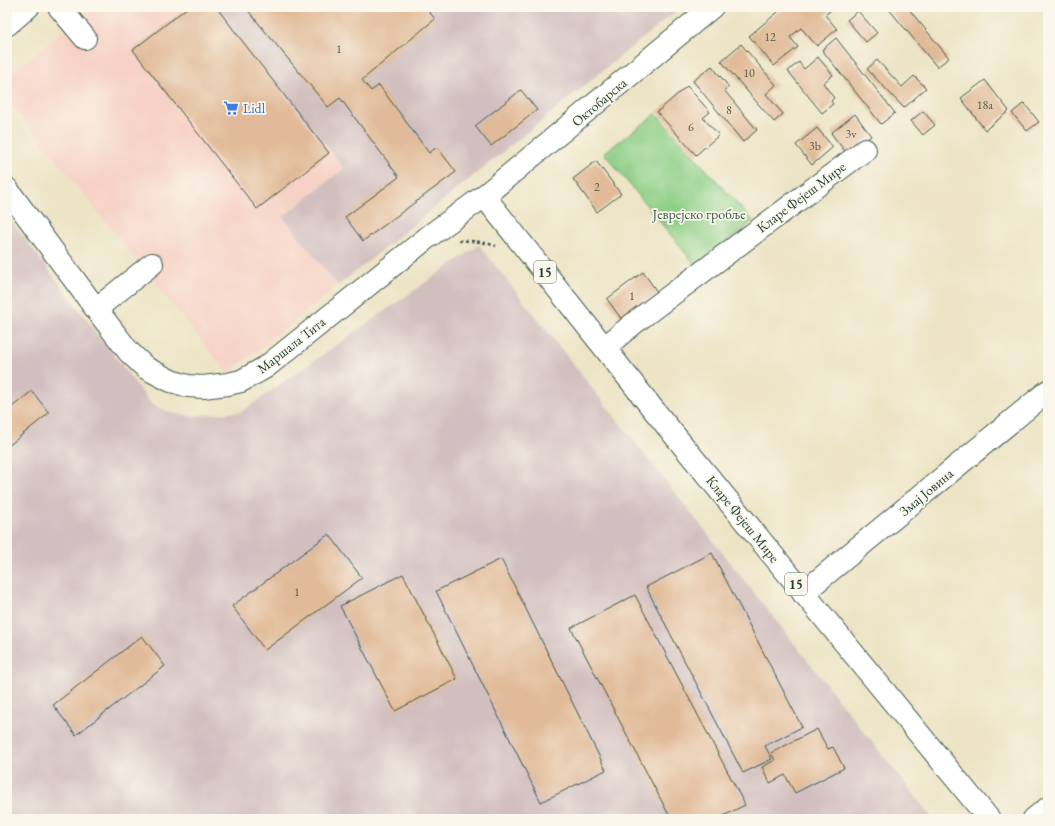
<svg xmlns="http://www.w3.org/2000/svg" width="1055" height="826" font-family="'EB Garamond',serif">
<rect width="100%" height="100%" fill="#fbf7ec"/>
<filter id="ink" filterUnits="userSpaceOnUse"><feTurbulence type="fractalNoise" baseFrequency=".025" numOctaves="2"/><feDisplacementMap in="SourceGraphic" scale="8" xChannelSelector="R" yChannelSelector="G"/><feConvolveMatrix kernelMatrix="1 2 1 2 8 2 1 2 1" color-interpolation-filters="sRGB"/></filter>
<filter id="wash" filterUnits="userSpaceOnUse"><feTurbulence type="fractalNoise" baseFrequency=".012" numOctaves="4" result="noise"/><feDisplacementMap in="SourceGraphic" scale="16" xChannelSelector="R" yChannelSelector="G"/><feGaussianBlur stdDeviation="0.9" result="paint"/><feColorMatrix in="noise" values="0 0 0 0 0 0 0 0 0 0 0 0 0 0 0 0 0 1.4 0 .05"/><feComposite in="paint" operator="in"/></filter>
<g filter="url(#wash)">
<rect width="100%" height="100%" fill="#ece4c5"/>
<path fill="#f6d1c5" d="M93,7h122l129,161 -61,49 55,69 -110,88 -221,-275v-23z"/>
<path fill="#d1bfbf" d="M215,7h466l-343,279 -55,-69 61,-49z
M7,215l144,189 21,9 18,3 51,-4 238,-167 454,574h-926z"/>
<path fill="#8ecf86" stroke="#56865d" d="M656,114l97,107 -57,45 -92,-113z"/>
<g id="blocks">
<path fill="#e1bb99" d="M188,7h28l113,146 -72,56 -124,-159z
M245,7h180l10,12 -73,61 9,11 8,-6 50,68 8,-6 19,25 -93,69 -18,-24 54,-40 -59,-79 -12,9z
M784,7h51l-10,8 12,14 -20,17 -16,-18 -11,9 8,10 -24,19 -25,-30z
M887,7h20l42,51 -12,9z
M858,11l19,22 -11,9 -19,-22z
M836,38l59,75 -14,11 -59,-74z
M741,44l35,41 -10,9 17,20 -9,8 -53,-61z
M818,57l15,18 -10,8 11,15 -3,3 2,3 -11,9 -34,-42 11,-9 5,7z
M877,60l25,27 12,-11 12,12 -22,20 -37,-39z
M712,66l17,21 -5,3 33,40 -14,12 -50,-61z
M985,80l24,31 -24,19 -24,-32z
M687,86l23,26 -7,6 16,17 -23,20 -39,-43z
M521,90l16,20 -46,36 -16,-20z
M1024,103l15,19 -12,9 -15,-18z
M923,111l12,14 -12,10 -12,-14z
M855,114l16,22 -24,18 -16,-21z
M817,128l16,19 -21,18 -16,-20z
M596,161l25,33 -24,18 -24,-33z
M643,272l15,21 -36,27 -15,-21z
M32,391l17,22 -42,34v-36z
M329,534l33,44 -97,72 -33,-44z
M712,553l90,174 -37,19 7,13 -29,14 -97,-186z
M501,559l105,211 -65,32 -105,-211z
M403,574l54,105 -62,32 -55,-105z
M635,595l110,210 -28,14h-46l-100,-191z
M142,636l23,30 -89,69 -23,-30z
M817,729l11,20 5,-2 11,21 -49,25 -10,-18 -15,8 -8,-16 13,-7 -4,-7z"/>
</g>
</g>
<g filter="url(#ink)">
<use href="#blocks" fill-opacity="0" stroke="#3e564a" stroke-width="1"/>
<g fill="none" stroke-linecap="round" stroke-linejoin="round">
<g stroke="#3e564a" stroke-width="24">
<path id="minor" d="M59,7l26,31
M7,25l21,-18
M7,189l89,120 33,43 17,16 25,13 17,5 15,1 25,-3 13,-3 25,-14 162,-130 56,-41
M96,309l56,-45
M605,347l33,-27 227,-170
M803,593l245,-202
M1034,819l14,-11"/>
</g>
<g stroke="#3e564a" stroke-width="24">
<path id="major" d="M712,7l-228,189 169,213 336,410"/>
</g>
<path stroke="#3e564a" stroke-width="2.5" stroke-dasharray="3 3" stroke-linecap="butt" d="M459,241c13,-1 25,1 37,5"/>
<use href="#minor" stroke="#fff" stroke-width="22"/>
<use href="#major" stroke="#fff" stroke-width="22"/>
</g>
</g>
<defs>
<g id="supermarket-bare" transform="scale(1.2)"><path d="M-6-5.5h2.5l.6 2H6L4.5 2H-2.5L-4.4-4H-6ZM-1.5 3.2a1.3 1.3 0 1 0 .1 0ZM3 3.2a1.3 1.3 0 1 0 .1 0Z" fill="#3f7fe0" stroke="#fbf7ec" stroke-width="2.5" paint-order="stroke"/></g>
</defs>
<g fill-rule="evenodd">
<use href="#supermarket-bare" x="231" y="108"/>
</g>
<g text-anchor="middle" stroke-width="3.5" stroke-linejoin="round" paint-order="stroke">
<g font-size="12" fill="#505c4d">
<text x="770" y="41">12</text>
<text x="339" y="53">1</text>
<text x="749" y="77">10</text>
<text x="985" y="109">18a</text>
<text x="729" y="114">8</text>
<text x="691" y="131">6</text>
<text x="851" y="138">3v</text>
<text x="815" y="150">3b</text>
<text x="597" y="191">2</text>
<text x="632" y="300">1</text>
<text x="297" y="596">1</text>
</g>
<g fill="#fbf7ec" stroke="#61756b" stroke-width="1">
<rect x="534" y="261" width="22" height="22" rx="3"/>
<rect x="785" y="573" width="22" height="22" rx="3"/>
</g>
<g font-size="13" font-weight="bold" fill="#1f3d34">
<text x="545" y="277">15</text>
<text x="796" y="589">15</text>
</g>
<g font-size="14" fill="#1f3d34" stroke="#fbf7ec">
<text transform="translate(599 102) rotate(-40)" y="5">Октобарска</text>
<text transform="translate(801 197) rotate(-37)" y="5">Кларе Фејеш Мире</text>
<text transform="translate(291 345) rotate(-38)" y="5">Маршала Тита</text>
<text transform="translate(926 492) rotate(-40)" y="5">Змај Јовина</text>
<text transform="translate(743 519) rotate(51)" y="5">Кларе Фејеш Мире</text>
</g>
<g font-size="14" fill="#366cbe" stroke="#fbf7ec" text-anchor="start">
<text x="243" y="113">Lidl</text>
</g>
<g font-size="14" fill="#355a44" stroke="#fbf7ec">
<text x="699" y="219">Јеврејско гробље</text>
</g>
</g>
<rect width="1055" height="826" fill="none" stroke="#fbf7ec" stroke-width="24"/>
</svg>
